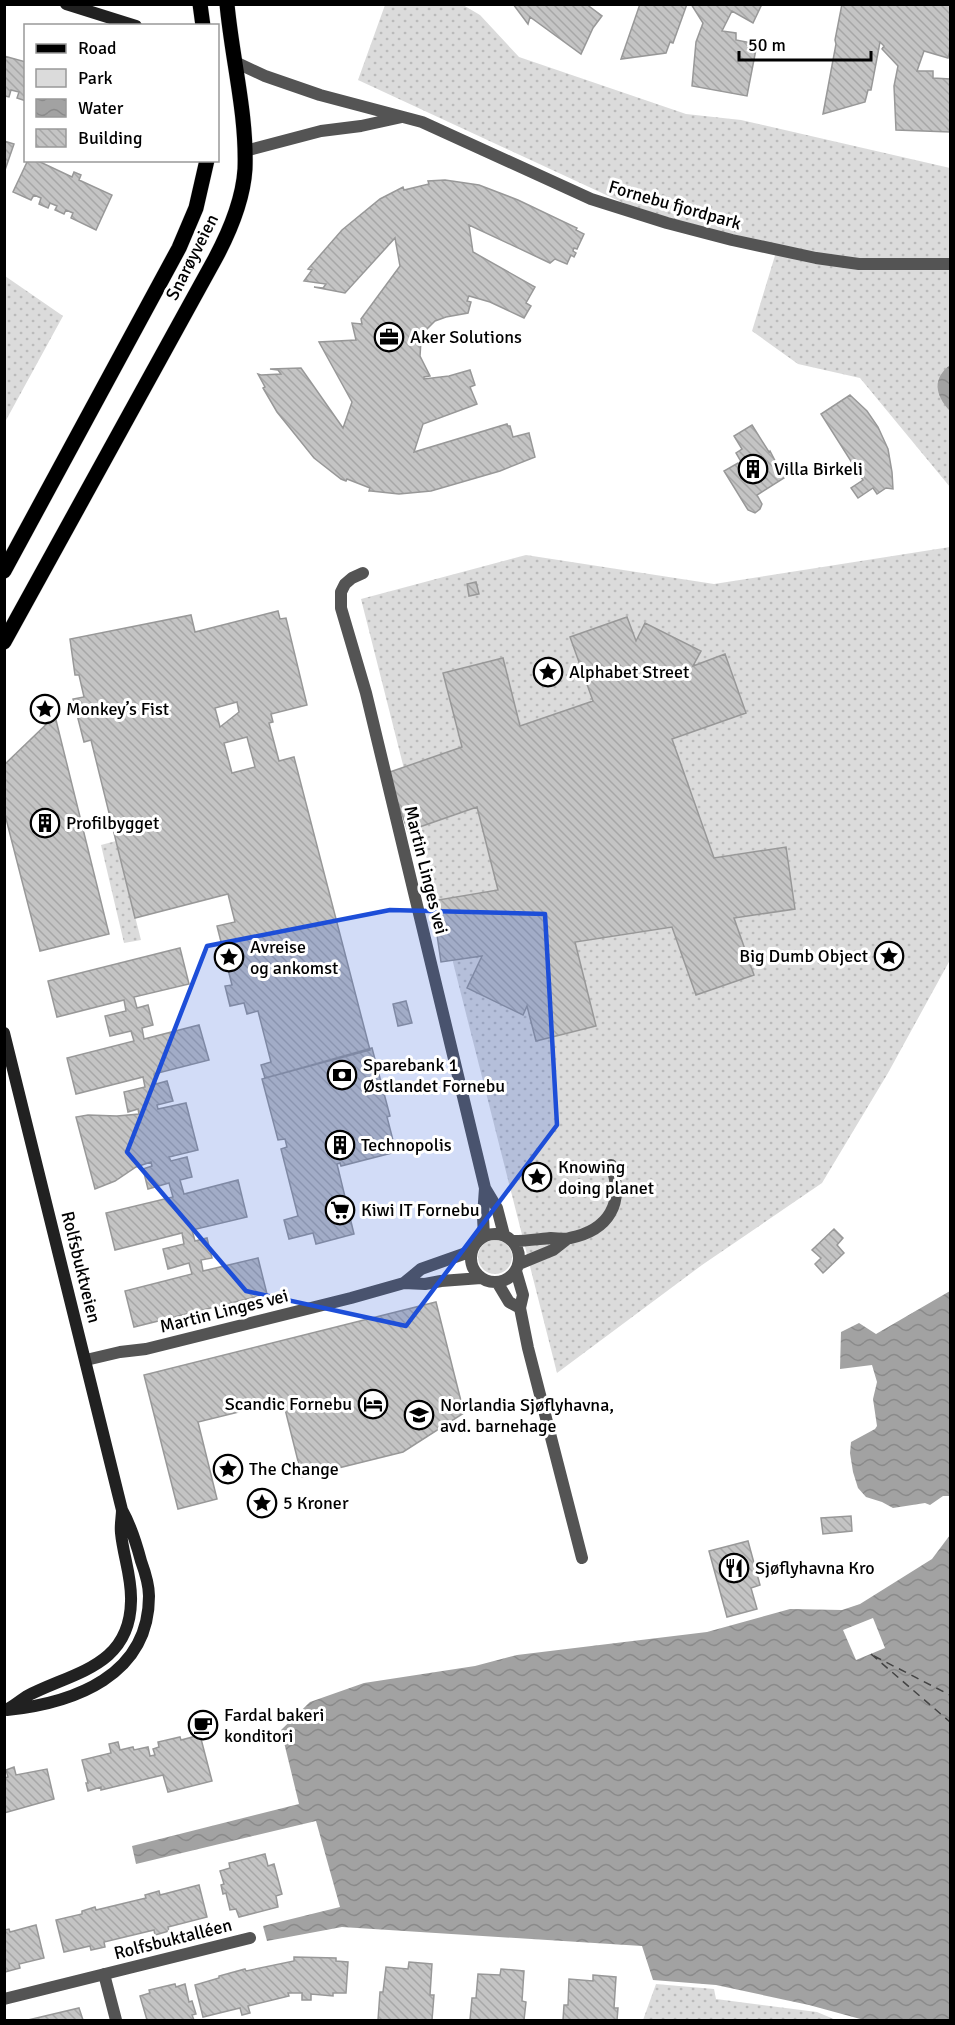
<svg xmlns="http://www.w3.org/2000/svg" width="955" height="2025" font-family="Signika,sans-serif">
<defs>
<pattern id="green-dots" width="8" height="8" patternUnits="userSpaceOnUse" patternTransform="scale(1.5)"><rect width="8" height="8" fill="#dbdbdb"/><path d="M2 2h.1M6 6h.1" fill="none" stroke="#bababa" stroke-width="1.8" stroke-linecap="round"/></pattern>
<pattern id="water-waves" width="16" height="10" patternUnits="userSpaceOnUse" patternTransform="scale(1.5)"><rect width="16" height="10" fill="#a2a2a2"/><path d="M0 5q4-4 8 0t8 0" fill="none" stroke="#8a8a8a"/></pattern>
<pattern id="building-back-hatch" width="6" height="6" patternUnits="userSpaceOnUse" patternTransform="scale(1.5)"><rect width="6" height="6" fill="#c4c4c4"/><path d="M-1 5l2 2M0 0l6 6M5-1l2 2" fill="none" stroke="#a7a7a7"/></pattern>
</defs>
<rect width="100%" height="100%" fill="#fff"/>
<path fill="url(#green-dots)" d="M385,5h78l17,10 39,42 167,57 55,6 209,48v319l-90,-109 -62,-14 -46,-33 25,-82 -121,-31 -298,-138z
M5,276l58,40 -58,106z
M950,547v413l-62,113 -66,110 -120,82 -145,108 -196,-774 165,-44 188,29z
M116,841l25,99 -17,3 -23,-98z
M478 1257a17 17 0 1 1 34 0a17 17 0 1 1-34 0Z
M656,1984l58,5 2,10 101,13 19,8h-193z"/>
<path fill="url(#water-waves)" d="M950,365v46c-15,-16 -18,-32 0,-46z
M950,1291v205h-7l-13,9 -5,-2 -32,5 -11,-6 -16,-5 -8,-9 -5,-16 -3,-19 1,-11 24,-13 2,-3 -4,-27 4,-17 -5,-17 -32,4 1,-37 18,-9 17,11z
M950,1535v485h-86l-55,-15 -93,-20 -63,-5 -11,-34 -300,-19 -75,14 -4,-15 77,-19 -24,-86 -180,43 -4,-18 167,-42 -18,-74 29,-28 54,-19 111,-17 42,-11 190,-23 83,-23 52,1 18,-6 72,-45z"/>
<path fill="#fff" d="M873,1618l12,30 -29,12 -13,-30z"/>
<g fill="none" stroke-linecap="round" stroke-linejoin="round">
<path stroke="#434343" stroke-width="1.5" stroke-dasharray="8 6" stroke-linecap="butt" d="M871,1654l79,68
M874,1656l76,39"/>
</g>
<path fill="url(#building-back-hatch)" stroke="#989898" stroke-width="1.5" fill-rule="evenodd" d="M513,4h73l16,12 -9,12 -12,26 -51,-37 -2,7z
M640,4h47l-14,39 -3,-1 -4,11 -45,6z
M691,4h71l-9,19 -21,-12 -10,20 14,2v7l21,4 -10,52 -55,-10 4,-44 7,-19z
M842,4h108v46l-2,8 -24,-7 -7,20h16v7l17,1v53l-54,-2 -2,-44 4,-20 -16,-17 2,-3 -4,-4 -9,48h-3l-3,12 -42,12 13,-70 -1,-4z
M4,56l22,6v39l-9,-3 2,-6 -8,-2 -2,7 -5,-1z
M4,141l10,3 -10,29z
M28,160h8l36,17 2,-5 7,3 -2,5 33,15 -16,35 -25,-12 2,-5 -7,-3 -2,4 -9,-4 2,-4 -7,-3 -2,5 -9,-4 2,-6 -7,-3 -3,5 -18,-8z
M445,180l34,5 39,15 59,28 -1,2 8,4 -7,15 -3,-1 -1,3 3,2 -2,4 -3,-2 -4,9 -12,-5 -5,4 -81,-38 4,27 62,35 -9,16 5,3 -7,12 -34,-16 -21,-6 -2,5 4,1 -3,11 -22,4 -11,4 -10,10 -4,10 -1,15 10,20 -6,1v2l25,-3 21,-6 5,15 -5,2 7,17 -54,20 -9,28 93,-28 1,2h2l3,11 16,-4 6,24 -35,14 -69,20 -32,3 -28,-3h-2l1,-3 -23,-9 -1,2 -5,-2 -27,-21 -37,-46 -14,-24 2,-1 -7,-13 3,1 20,-1 -3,-4 -8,-1 31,-1 42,60 9,-26 -33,-60 37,-2 -4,-17 10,1 -1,-5 39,-53 -5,-28 -50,55 -31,-6 9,1 3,-4 -22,-3 8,-11 -4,-1 34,-39 38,-31 23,-12 1,3 25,-6 -1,-3z
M850,395l17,16 11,16 10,22 4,23 1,17 -7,-1 -9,6 -4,-6 -15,10 -7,-10 12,-8 -42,-66z
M752,425l17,27 1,-1 14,27 -27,17 5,9 -2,5 -5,4 -7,-3 -24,-39 14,-8 2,3 3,-1 -7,-12 6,-4 -8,-13z
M476,582l3,12 -10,2 -2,-12z
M278,611l2,8 6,-1 21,87 -36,9 2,8 -4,1 10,38 15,-4 76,293 -105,28 -4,-13 10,-3 -13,-51 -11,3 -3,-11 -14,3 -5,-20 7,-1 -15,-59 18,-4 -7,-28 -93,24 -44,-178 -7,2 -11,-43 11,-2 -5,-22h-4l-5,-36 121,-24 4,17zM237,702l2,10 -19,15 -5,-19zM247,737l8,30 -23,6 -8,-30z
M627,617l9,24 9,-18 56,28 -8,15 32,-12 21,59 -74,26 42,119 72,-11 9,62 -61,9 20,57 -58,20 -24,-68 -97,15 21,84 -60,15 -9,-35 -4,9 -56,-27 15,-32 -41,6 -9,-61 66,-11 -21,-83 -69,24 -21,-58 75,-26 -19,-74 60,-15 17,68 73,-25 -23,-64z
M55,716l54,218 -69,17 -36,-140v-46z
M180,948l9,36 -55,13 3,11 11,-3 5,20 -11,3 2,11 55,-14 10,35 -55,14 2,10 11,-3 6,20 -16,4 1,4 28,-6 12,47 -29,7 2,4 16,-4 5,20 -12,3 4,14 54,-14 9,37 -55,13 3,11 12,-3 5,20 -11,2 2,11 55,-13 9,36 -133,33 -9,-36 67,-17 -3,-11 -21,6 -5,-20 21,-5 -2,-11 -67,17 -9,-37 67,-16 -4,-14 -21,6 -5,-20 9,-3 -1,-4 -15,5 -21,14 -20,8 -19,-72 12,-2 29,1 22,-2 -1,-5 -10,3 -4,-20 21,-5 -2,-10 -67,17 -9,-36 67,-17 -3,-10 -21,5 -5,-20 21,-5 -2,-11 -67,17 -9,-36z
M406,1001l6,22 -14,3 -5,-22z
M372,1048l18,68 -3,1 9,35 -55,14 -1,-3 -3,1 17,70 -38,10 -3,-11 -24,6 -5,-19 14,-4 -17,-67 6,-2 -2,-8 -7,1 -16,-61z
M834,1229l9,9 -6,7 7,8 -21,20 -8,-9 6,-6 -9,-8z
M436,1302l28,111 -61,39 -101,25 -19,-76 -85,21 19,77 -39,10 -34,-134z
M851,1516l1,15 -29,3 -2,-16z
M748,1541l12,44 -9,3 6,21 -30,8 -18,-66z
M200,1735l12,46 -44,11 -5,-17 -62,15v-3l-13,4 -2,-8h2l-6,-23 29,-7 -2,-9 9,-2 2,8 13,-3 1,3 14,-3 2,9 5,-1 -2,-6 6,-2 -1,-5 22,-5 1,3z
M14,1767l2,8 31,-6 7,30 -50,14v-35l4,-1 -2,-7z
M265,1854l3,12 6,-2 8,30 -6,2 2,11 -39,10 -3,-8 -6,1 -4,-17 -3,1 -2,-9 3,-1 -4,-13 10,-3 -1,-5z
M199,1885l8,32 -39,10 1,4 -14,4 -1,-5 -50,12 1,5 -14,3 -1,-4 -26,6 -8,-32 26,-6v-3l13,-4 1,3 50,-12 -1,-3 14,-4 1,4z
M36,1925l8,33 -25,6 1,4 -15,4 -1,-42 5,-1 1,3z
M294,1957l42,1v3l12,1 -2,31h-13v3l-22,-2v6h-9v-7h-14l1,3 -41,10 2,7 -8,2 -2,-7 -37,9 -8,-32 24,-7v-2l26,-7 1,2 48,-10z
M409,1962l23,2 -2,31h4l-2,25h-54l2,-28h3l3,-25 22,2z
M501,1969l23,2 -2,30 4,1 -2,18h-54l2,-22h4l2,-24 22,1z
M593,1975l23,2 -2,31h4l-1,12h-54l1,-15h4l1,-26 24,2z
M175,1984l1,3 9,-3 4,18 3,-1 4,13 -4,1 2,5h-47l-7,-24 10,-3 -1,-3z
M79,2008l4,12h-55z"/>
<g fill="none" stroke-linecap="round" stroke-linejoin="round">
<g stroke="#dbdbdb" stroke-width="16">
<path id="primary" d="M200,4l3,22
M4,571l175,-323 17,-40 11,-48
M4,642l211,-383c15,-28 28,-58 30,-90 2,-55 -13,-110 -18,-165"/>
</g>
<path stroke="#545454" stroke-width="12" d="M235,62l30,14 55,19 102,27 169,77 76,24 65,17 84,18 43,6h91
M245,151l76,-20 40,-5 41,-9
M363,573l-11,5 -7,6 -4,8v16l25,85 119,495 -2,29 1,19
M485,1188l12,20 7,27
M471 1258a24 24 0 1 1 48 0a24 24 0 1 1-48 0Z
M513,1241c13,0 26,-2 38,-3 6,0 13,2 19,0 39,-8 55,-35 41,-73
M519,1264l34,-14 14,-11
M516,1271l7,24 -3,13 8,40 54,210
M497,1282l12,20 11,6
M404,1283l17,-14 51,-18
M86,1360l34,-8 26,-3 205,-51 53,-15 21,1 16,-3 40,-3
M104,1974l12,46
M4,1999l246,-61"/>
<path stroke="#212121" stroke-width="12" d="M66,4l70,22
M4,1033l118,477c9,16 14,32 19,51 4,11 8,24 8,35 0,80 -75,107 -142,114
M8,1709c7,-4 13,-9 19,-13 46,-24 103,-29 104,-95 1,-23 -8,-46 -10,-68 -1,-8 1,-16 1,-23"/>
<use href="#primary" stroke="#000" stroke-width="15"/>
</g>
<path fill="#1d4ed8" fill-opacity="0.2" stroke="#1d4ed8" stroke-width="4.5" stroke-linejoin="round" d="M390,910l155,4 12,211 -151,201 -160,-35 -119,-139 80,-206z"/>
<defs>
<g id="office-ring" transform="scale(1.5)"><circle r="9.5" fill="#fff" stroke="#000" stroke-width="1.5"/><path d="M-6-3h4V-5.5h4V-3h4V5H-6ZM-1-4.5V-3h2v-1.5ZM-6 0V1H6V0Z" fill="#000"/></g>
<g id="building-ring" transform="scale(1.5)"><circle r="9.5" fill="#fff" stroke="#000" stroke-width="1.5"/><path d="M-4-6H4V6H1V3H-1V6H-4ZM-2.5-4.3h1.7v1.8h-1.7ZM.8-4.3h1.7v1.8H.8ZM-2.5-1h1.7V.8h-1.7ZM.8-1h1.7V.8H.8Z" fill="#000"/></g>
<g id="sight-ring" transform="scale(1.5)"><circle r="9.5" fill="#fff" stroke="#000" stroke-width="1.5"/><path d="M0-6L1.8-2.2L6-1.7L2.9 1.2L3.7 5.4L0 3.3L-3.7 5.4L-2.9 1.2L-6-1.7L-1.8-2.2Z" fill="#000"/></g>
<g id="bank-ring" transform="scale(1.5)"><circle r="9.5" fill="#fff" stroke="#000" stroke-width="1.5"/><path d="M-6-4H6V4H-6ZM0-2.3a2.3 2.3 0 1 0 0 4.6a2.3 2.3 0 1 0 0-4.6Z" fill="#000"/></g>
<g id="supermarket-ring" transform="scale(1.5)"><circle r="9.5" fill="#fff" stroke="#000" stroke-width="1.5"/><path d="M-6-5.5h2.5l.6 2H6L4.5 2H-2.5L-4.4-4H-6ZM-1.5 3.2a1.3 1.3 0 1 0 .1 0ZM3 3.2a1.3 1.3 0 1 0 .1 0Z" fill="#000"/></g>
<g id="hotel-ring" transform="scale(1.5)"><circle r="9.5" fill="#fff" stroke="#000" stroke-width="1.5"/><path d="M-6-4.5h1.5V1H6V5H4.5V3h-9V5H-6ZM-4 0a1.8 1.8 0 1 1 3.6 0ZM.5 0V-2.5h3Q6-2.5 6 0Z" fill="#000"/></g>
<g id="school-ring" transform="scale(1.5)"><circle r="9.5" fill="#fff" stroke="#000" stroke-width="1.5"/><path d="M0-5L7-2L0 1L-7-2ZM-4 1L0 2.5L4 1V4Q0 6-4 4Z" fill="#000"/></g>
<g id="restaurant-ring" transform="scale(1.5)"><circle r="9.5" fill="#fff" stroke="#000" stroke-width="1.5"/><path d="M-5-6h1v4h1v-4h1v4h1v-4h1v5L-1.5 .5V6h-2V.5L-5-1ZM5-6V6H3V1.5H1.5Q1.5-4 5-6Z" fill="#000"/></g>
<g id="cafe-ring" transform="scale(1.5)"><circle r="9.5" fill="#fff" stroke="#000" stroke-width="1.5"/><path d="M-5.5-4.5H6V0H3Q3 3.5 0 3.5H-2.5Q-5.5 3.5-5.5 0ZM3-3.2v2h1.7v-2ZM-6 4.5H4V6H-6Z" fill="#000"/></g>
</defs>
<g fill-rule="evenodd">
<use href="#office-ring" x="389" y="337"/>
<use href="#building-ring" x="753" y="469"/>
<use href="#sight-ring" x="548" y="672"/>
<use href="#sight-ring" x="45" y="709"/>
<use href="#building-ring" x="45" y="823"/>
<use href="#sight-ring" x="889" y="956"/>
<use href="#sight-ring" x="229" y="957"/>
<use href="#bank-ring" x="342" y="1075"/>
<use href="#building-ring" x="340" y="1145"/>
<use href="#sight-ring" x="537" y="1177"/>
<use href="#supermarket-ring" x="340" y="1210"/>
<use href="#hotel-ring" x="373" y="1404"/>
<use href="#school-ring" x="419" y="1415"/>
<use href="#sight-ring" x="228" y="1469"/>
<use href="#sight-ring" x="262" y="1503"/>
<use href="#restaurant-ring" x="734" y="1568"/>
<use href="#cafe-ring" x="203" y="1725"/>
</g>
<g text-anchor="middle" stroke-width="6" stroke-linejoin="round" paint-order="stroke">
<g font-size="18" fill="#000" stroke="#fff">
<text transform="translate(675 205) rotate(16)" y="6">Fornebu fjordpark</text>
<text transform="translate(192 257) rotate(-63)" y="6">Snarøyveien</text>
<text transform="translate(426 870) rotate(76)" y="6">Martin Linges vei</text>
<text transform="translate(81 1267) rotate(76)" y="6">Rolfsbuktveien</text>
<text transform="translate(224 1311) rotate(-14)" y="6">Martin Linges vei</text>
<text transform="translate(173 1939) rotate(-14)" y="6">Rolfsbuktalléen</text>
</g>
<g font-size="18" fill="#000" stroke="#fff" text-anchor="start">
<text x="410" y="343">Aker Solutions</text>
<text x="774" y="475">Villa Birkeli</text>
<text x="569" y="678">Alphabet Street</text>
<text x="66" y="715">Monkey’s Fist</text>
<text x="66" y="829">Profilbygget</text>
<text x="250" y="953">Avreise<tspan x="250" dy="21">og ankomst</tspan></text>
<text x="868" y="962" text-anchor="end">Big Dumb Object</text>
<text x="363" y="1071">Sparebank 1<tspan x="363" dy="21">Østlandet Fornebu</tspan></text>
<text x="361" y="1151">Technopolis</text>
<text x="558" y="1173">Knowing<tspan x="558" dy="21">doing planet</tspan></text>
<text x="361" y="1216">Kiwi IT Fornebu</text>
<text x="352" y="1410" text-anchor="end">Scandic Fornebu</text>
<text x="440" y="1411">Norlandia Sjøflyhavna,<tspan x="440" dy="21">avd. barnehage</tspan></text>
<text x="249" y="1475">The Change</text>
<text x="283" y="1509">5 Kroner</text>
<text x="755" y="1574">Sjøflyhavna Kro</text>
<text x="224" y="1721">Fardal bakeri<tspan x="224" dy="21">konditori</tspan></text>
</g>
</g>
<rect width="955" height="2025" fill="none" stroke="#000000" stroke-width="12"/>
<rect x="24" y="24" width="195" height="138" fill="#ffffff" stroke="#999999" stroke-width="1.5"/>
<rect x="36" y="44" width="30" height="9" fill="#000000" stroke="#999999" stroke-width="1.5"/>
<text x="78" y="54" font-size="18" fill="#000000">Road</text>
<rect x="36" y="69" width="30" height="18" fill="#dbdbdb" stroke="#999999" stroke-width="1.5"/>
<text x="78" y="84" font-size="18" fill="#000000">Park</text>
<rect x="36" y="99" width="30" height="18" fill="url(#water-waves)" stroke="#999999" stroke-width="1.5"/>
<text x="78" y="114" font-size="18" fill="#000000">Water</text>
<rect x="36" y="129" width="30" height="18" fill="url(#building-back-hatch)" stroke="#999999" stroke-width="1.5"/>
<text x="78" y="144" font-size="18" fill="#000000">Building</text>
<path d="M739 51v9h132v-9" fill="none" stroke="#000000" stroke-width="3"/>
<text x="748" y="51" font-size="18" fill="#000000" stroke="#ffffff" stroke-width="4.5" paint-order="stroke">50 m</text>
</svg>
